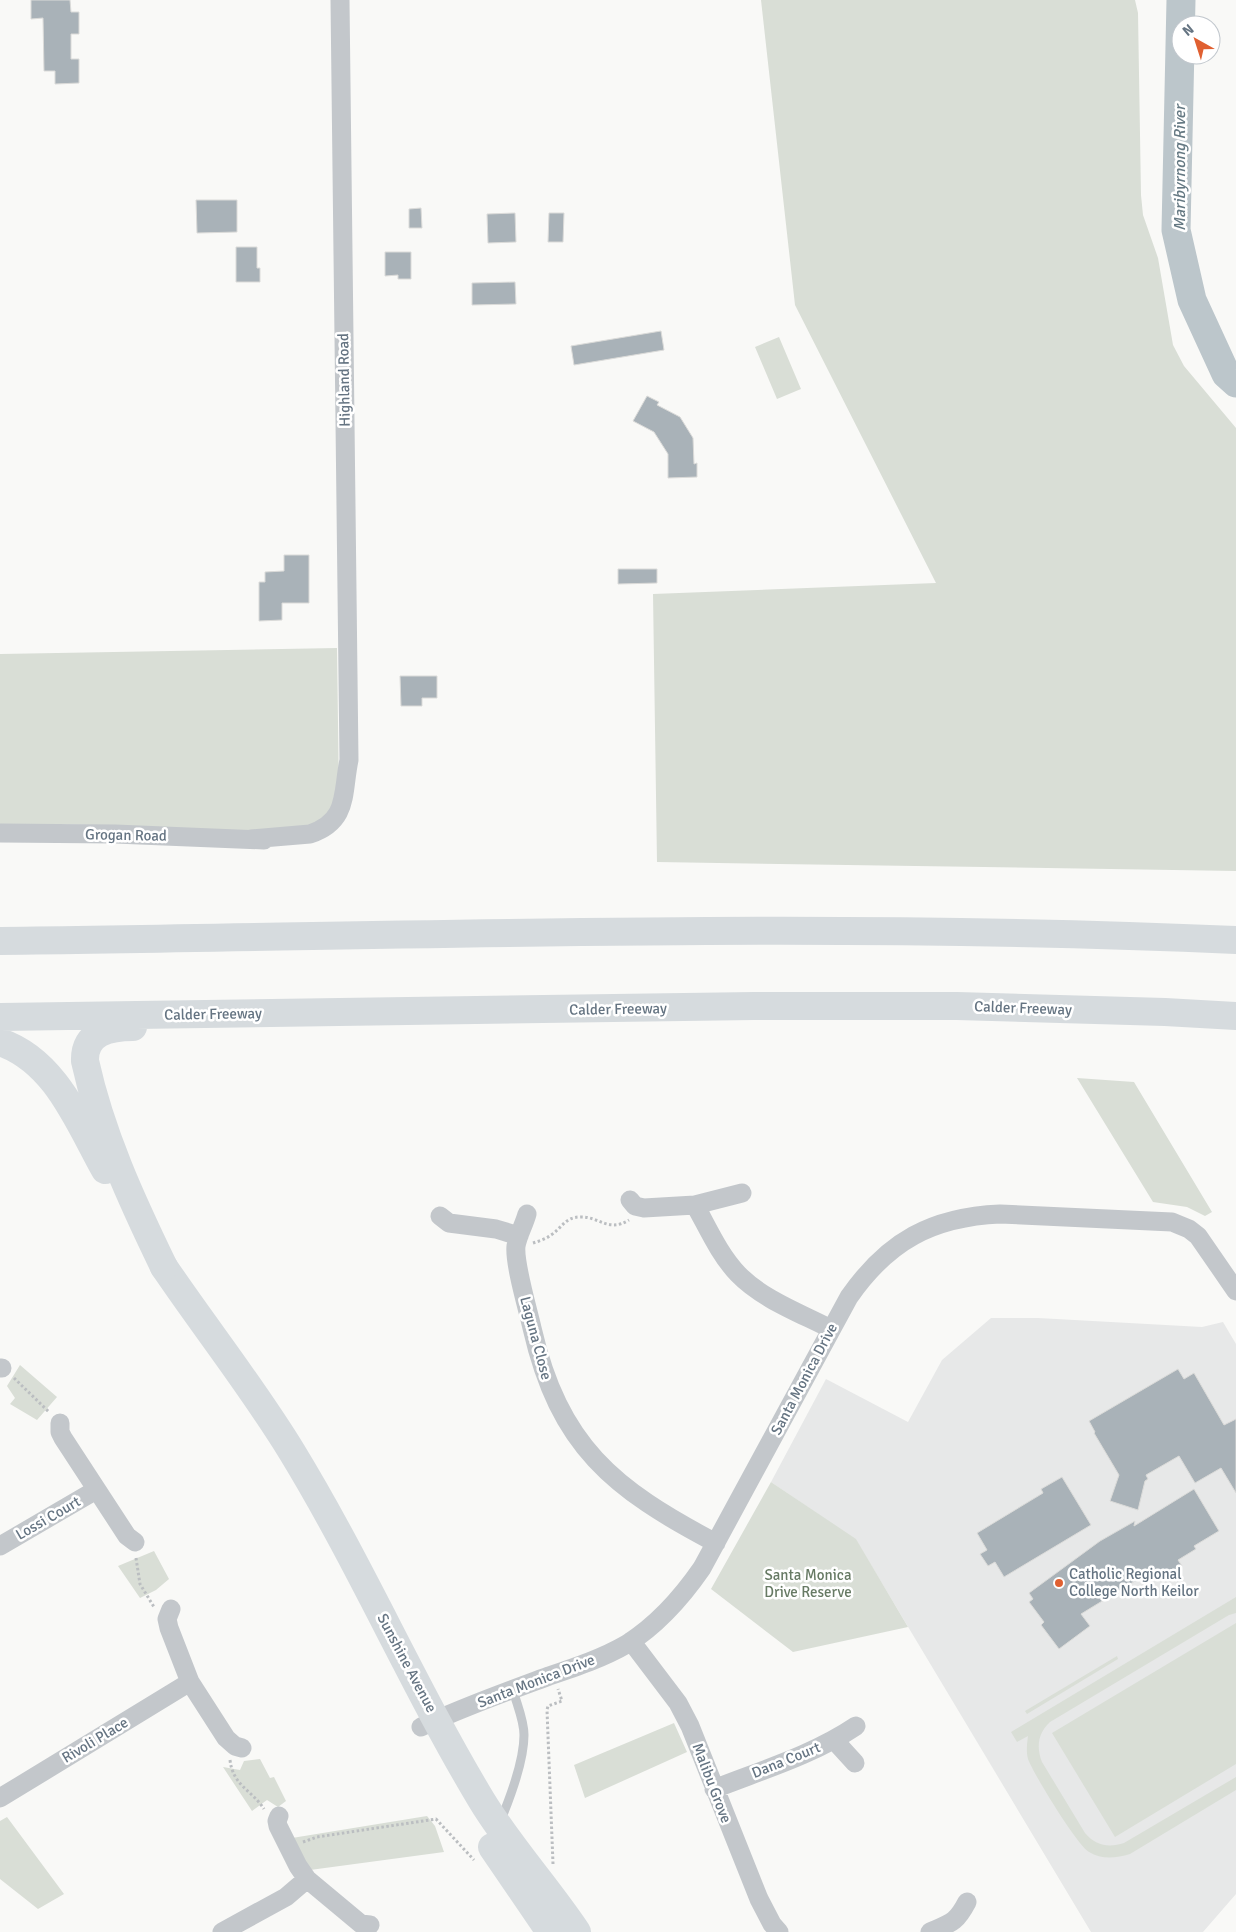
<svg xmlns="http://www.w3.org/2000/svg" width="1236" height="1932" font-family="Signika,sans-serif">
<rect width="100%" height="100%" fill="#f9f9f7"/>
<path fill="#e7e8e8" d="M991,1318h47l164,9 21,-5 13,22v550l-33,38h-112l-235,-392 -85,-58 55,-103 82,43 34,-62z"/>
<path fill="#d9ded6" d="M761,0h374l3,13 3,182 2,20 15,43 15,87 11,21 52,62v443l-579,-9 -4,-268 283,-11 -141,-278z
M779,337l22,52 -24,10 -22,-52z
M337,648l2,149 -17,27 -63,7 -194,-7 -65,1v-171z
M1077,1078l57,4 78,130 -7,4 -18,-9 -34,-5z
M20,1365l37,32 -20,23 -27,-16 5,-6 -8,-12z
M771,1482l85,57 52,88 -115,25 -82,-63z
M154,1551l15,28 -13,11 -16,8 -22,-32z
M1236,1597v16l-7,2 -179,107c-12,11 -14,25 -8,40l43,71c11,13 24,15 39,10l112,-66v13l-106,64c-14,4 -28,6 -41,-2 -12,-7 -56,-79 -61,-93 -2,-8 -1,-15 0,-23l-11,6 -6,-10z
M1236,1623v141l-121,73 -63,-104z
M1117,1656l1,3 -91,55 -2,-3z
M674,1723l13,29 -102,46 -11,-33z
M260,1759l10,19 4,-1 12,24 -8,6 -11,-7 -15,11 -29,-44 17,3 4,-9z
M427,1816l8,10 9,26 -134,18 -18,-32z
M7,1817l57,77 -26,15 -38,-30v-58z"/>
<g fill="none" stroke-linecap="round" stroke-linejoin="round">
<path stroke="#bcc6cb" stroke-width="29" d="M1181,0l-5,230 16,70 34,74 10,9"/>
</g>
<path fill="#a9b2b8" stroke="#dbdbd9" d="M31,0h39l1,12h8v22h-8v25h8v24l-24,1v-13h-11l-1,-53 -12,1z
M196,200h41v32l-40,1z
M421,208l1,20h-13v-19z
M515,213l1,29 -28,1 -1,-29z
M549,213h15l-1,29h-15z
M236,247h21v21h3v14h-24z
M385,252h26v27h-13v-4l-13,1z
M515,282l1,22 -44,1v-22z
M661,331l3,19 -90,15 -3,-19z
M647,396l12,6 -2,3 23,12 13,21 1,26 3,-1v14l-29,1v-24l-14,-22 -21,-11z
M284,555h25v48h-27v17l-23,1v-39h6v-10l19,-1z
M618,569h39v14l-39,1z
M400,676h37v22h-15v8h-21z
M1178,1369l6,10 10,-6 30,52 12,-6v74l-15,-25 -26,15 -16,-27 -33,19 2,4 -3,2 -7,29 -28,-9 9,-26 -25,-42 1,-1 -6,-11z
M1062,1477l29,48 -87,52 -9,-15 -7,4 -8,-12 7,-4 -10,-17 66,-40 -2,-4z
M1194,1489l25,42 -25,15 2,3 -18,11 4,6 -23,14 -6,-10 -72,44 9,12 -31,23 -18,-24 3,-3 -15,-20 4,-3 -4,-6 71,-52 35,-20 -1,5z"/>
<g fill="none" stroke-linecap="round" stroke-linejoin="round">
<path stroke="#bbbec1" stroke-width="3" stroke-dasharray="2.5 2.5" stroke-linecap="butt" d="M533,1243c6,-2 13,-4 18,-8 11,-7 14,-18 29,-18 19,-1 28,16 49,3
M14,1378l35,34
M136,1558l4,26 14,23
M230,1760c3,26 22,30 34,49
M303,1842l14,-5 119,-18 38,41
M553,1864l-6,-154 1,-4 14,-5 -4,-12"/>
<path stroke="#c3c7cb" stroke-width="9" d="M500,1822c10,-24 24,-60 24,-87 0,-15 -7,-30 -11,-45"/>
<path stroke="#c3c7cb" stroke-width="19" d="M0,833l115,1 149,6
M251,839l59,-5c39,-13 32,-41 39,-74l-9,-760
M630,1200l5,6 9,2 51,-3 47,-12
M695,1205c13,23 24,49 43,69 24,25 62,39 93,55
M527,1214c-3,11 -9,21 -11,32 -2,17 12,64 16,82 27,118 81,161 184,215
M440,1216l9,7 47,6 23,7
M0,1368h2
M60,1423v9l3,6 64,98 8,6
M0,1546l96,-56
M171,1609l-4,10 2,9 21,54 36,56 9,8 7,2
M631,1641l47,62 12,23 69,173 13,25 7,8
M421,1727c42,-20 85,-35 128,-51 27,-9 54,-18 78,-32 30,-19 55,-47 75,-76l147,-271c39,-56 83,-80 151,-83l172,8 17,7 9,7 38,55
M834,1740l21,23
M714,1789c48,-19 99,-34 142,-63
M0,1798l190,-116
M279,1816l-2,5 1,5 20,40 9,13 54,45 9,1
M222,1932l64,-35 21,-18
M930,1932c21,-9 26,-9 37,-30"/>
<path stroke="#d6dbde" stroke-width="28" d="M164,1267c42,62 89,121 128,185 69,113 122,236 190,349 28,46 65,86 95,131
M492,1847l58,85"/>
<path stroke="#d6dbde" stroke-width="28" d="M0,941c412,-5 824,-20 1236,-1
M0,1017l754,-11h203l208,6 71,4
M133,1027c-23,0 -49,5 -48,34 16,73 47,140 79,206
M0,1042c56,19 78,80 105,128"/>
</g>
<circle fill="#e06031" stroke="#fff" stroke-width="2" cx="1059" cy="1583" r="5"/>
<g text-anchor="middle" stroke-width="5" stroke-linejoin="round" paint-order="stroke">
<g font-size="15" fill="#657482" stroke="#fff">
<text transform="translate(344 380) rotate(-91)" y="5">Highland Road</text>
<text transform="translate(126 835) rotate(1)" y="5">Grogan Road</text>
<text transform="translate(1023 1008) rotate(2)" y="5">Calder Freeway</text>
<text transform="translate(618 1009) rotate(-1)" y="5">Calder Freeway</text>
<text transform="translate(213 1014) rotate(-1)" y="5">Calder Freeway</text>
<text transform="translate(536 1338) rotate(75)" y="5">Laguna Close</text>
<text transform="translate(804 1379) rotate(-62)" y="5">Santa Monica Drive</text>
<text transform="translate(48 1518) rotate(-30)" y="5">Lossi Court</text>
<text transform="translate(407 1663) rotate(62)" y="5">Sunshine Avenue</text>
<text transform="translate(536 1681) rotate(-21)" y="5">Santa Monica Drive</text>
<text transform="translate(95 1740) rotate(-31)" y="5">Rivoli Place</text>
<text transform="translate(786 1760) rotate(-22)" y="5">Dana Court</text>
<text transform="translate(712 1783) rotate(69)" y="5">Malibu Grove</text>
</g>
<g font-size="15" fill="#657482" stroke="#fff" text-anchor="start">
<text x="1069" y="1579">Catholic Regional<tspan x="1069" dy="17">College North Keilor</tspan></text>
</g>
<g font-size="15" fill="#677a64" stroke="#fff">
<text x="808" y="1580">Santa Monica<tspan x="808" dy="17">Drive Reserve</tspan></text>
</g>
<g font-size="16" font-style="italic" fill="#657983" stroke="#fff">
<text transform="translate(1179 168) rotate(-90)" y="6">Maribyrnong River</text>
</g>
</g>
<g transform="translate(1196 40) rotate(321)"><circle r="24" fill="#ffffff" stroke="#c1c7cd"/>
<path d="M0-4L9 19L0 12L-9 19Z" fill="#e06031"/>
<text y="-8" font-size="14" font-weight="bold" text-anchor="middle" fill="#657482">N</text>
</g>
</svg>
